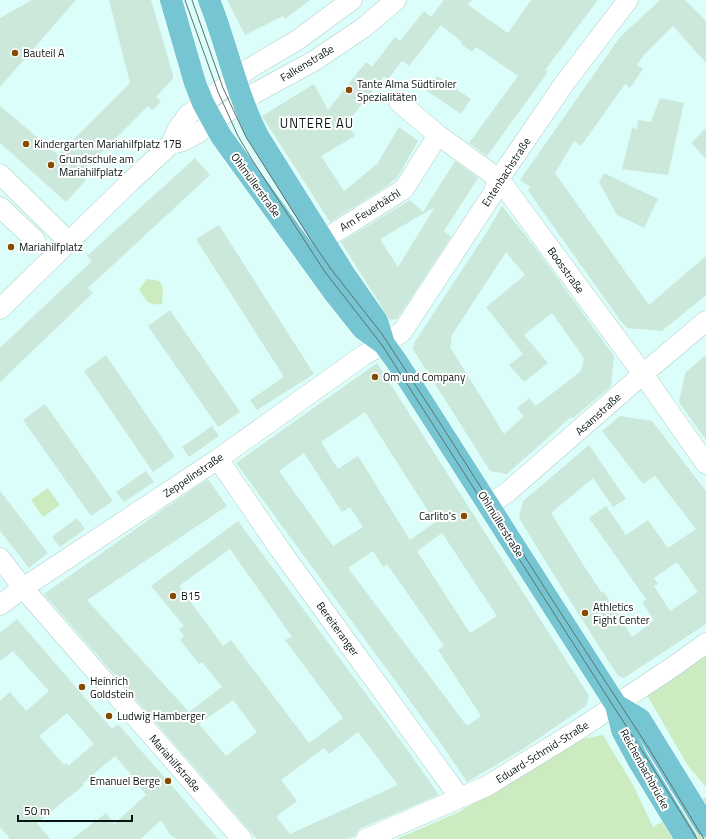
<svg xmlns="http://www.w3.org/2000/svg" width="706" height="839" font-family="'Titillium Web',sans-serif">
<rect width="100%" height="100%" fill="#dbfefa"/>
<path fill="#ccebc1" d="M147,279l13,2 3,7 -1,16c-15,2 -16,-4 -23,-15z
M48,488l12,17 -17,12 -12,-17z
M706,655v132l-18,-21 -41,-71z
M603,735l30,50 20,42 53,-30v42h-309l64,-28 111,-70z"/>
<path fill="#cce8da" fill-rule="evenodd" d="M32,0h44l-76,87v-69z
M109,0h42l22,75v3l-2,3 -15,16 5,5 -9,8 -4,-4 -69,69 7,5 -20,22 -66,-59v-37l58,49 72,-72z
M227,0h83l-25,19 -2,-3 -38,19z
M444,0h28l-4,5 40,28 23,-33h67l-53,70 3,2 -61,84 -18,-13 49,-67 -42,-29 -4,5 -11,-8 1,-2 -21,-17 -32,41 -7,-5 -14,18 -4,-3 -37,47 8,13 -34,20 23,35 33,-27 22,-37 19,14 -21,37 -10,8 -57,36 -68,-106 52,-32 14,26 38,-48 6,5 23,-30 5,4 24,-30 7,6z
M660,0h25l21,21v42l-33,-37 -28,28 -8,11 6,4 -13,19 -5,-4 -44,62 -7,-5 -19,32 94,132 57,-49v39l-44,36 -35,-3 -7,-8 -84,-118 -8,-12 2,-3 -10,-7 100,-143z
M437,76l34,23 -10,15 -34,-23z
M660,98l24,5 -16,72 -46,-6 10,-41 5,1 1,-9 13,2z
M706,128v31l-15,-16z
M195,158l15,17 -122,113 5,5 -93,89v-34l92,-87 -5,-5z
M455,161l23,17 -34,53 7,6 -54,82 -7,1 -49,-78 69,-42 13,12zM435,207l-37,60 -18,-28z
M604,173l54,26 -14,29 -27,-13 -18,-33z
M502,206l35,44 77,106 -3,30 -39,33 -1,-2 -64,57 -17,-3 -77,-122 1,-6 73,-111zM506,252l19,23 -39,32 37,47 -14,11 15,17 24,-19 -24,-28 28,-22 32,45 -3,13 -45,35 -7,-8 -12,10 7,8 -20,18 -54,-87 2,-7 -2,-2 2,-3z
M219,225l95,149 -57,36 -7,-10 34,-23 -88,-138z
M170,310l70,102 -22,15 -70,-101z
M106,355l69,102 -22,15 -69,-101z
M706,355v85l-27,-38 6,-29z
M377,363l212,333 -3,10 -63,43 -56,33 -27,-40 -204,-279zM365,412l70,110 -25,18 -52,-84 -20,13 -17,-27zM304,453l38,59 8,-5 13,20 -30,19 -54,-75zM442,533l55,83 -27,17 -53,-82zM373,551l10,16 4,-3 57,82 -6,4 43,66 -14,10 -119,-158z
M45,404l68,97 -22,15 -68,-96z
M620,416l32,5 54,70v133l-82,54 -6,-2 -61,-96 -38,-62 4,-17 66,-56 37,54 -13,8 -20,-29 -42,35 33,53 18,27 2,-1 28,45 22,-17 -12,-18 4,-3 -57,-81 17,-12 20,29 22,-15 20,28 28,-19 -41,-53 -12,8 -41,-53zM677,562l21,30 -28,19 -16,-25 4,-2 -4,-6z
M212,426l7,10 -30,21 -7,-10z
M146,471l8,11 -30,20 -8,-10z
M208,479l19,27 -140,94 102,112 33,-25 -20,-25 -3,2 -19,-24 4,-4 -5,-7 5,-3 -33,-40 87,-65 168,227 33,47 -78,33 -4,4 -2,4 -7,3h-91l-213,-245 124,-88zM230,549l62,88 -7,3 58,78 -34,25 -78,-103 -8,6 -44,-60zM233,700l24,32 -31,24 -27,-32zM358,732l40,53 -108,49 -14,-17 21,-16 -16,-21 43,-32 5,6z
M0,491l48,62 -19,15 -29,-37z
M77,518l8,11 -25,18 -8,-10z
M17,619l95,110 6,-5 100,115h-41l-7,-4 -9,-15 -20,19h-69l34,-26 8,11 32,-29 -13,-16 1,-1 -19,-22 -32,27 1,2 -47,38 13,16h-40l-10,-12v-126l10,-9 16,19 23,-20 -36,-40 -13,10v-28zM67,713l27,31 -26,22 -1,-3 -3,2 -25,-29z"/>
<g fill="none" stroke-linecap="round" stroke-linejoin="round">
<g stroke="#acceca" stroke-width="21">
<path id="minor" d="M399,102l39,33 61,44 144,195 63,90
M171,144l12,-3 15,-8 29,-21 28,-19 59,-32 49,-33 33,-28
M0,174l69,68
M0,207l35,33
M323,240l81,-51 34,-54
M0,309l128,-125 43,-40 6,-14 11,-15 62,-47 46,-27 56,-41
M218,459l63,92 179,247
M489,505l20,-14 134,-117 63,-53
M0,558l23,30 219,251
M0,605l23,-17 195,-129 146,-104 18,-10 20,-13 90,-137 7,-16 65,-95 64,-84
M366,839l121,-53 91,-56 96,-64 32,-23"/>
</g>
<g stroke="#fff" stroke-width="23">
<path id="major" d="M171,0l24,83 8,20 18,33 114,158 27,34 22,16 13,18 219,343 6,25 16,30 48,79
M209,0c18,45 27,93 49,136l87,139 32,46 7,23
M616,705l24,14 66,107"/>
</g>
<use href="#minor" stroke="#fff" stroke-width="20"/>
<use href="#major" stroke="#76c5d2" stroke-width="22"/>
<path stroke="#5c716f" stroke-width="1" d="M185,0l33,92 20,44 13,22 74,114 57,73 264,412 51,82
M192,0l31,88 23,49 65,103 20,29 51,65 58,89 113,178 95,146 56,92"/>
</g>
<g fill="#854b00" stroke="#fff" stroke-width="1.5">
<circle cx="15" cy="53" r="4"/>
<circle cx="349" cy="90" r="4"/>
<circle cx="26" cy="144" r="4"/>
<circle cx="51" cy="165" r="4"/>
<circle cx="11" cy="247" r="4"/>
<circle cx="375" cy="377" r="4"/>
<circle cx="464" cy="516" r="4"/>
<circle cx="173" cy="596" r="4"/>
<circle cx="585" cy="613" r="4"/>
<circle cx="82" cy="687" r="4"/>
<circle cx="109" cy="716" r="4"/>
<circle cx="168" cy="781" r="4"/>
</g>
<g text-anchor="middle" stroke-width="4" stroke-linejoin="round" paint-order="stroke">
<g font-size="11" fill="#091514" stroke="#fff" text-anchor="start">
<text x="23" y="57">Bauteil A</text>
<text x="357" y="88">Tante Alma Südtiroler<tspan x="357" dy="13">Spezialitäten</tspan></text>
<text x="34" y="148">Kindergarten Mariahilfplatz 17B</text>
<text x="59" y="163">Grundschule am<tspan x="59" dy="13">Mariahilfplatz</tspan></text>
<text x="19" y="251">Mariahilfplatz</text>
<text x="383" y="381">Om und Company</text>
<text x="456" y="520" text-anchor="end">Carlito's</text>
<text x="181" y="600">B15</text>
<text x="593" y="611">Athletics<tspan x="593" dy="13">Fight Center</tspan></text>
<text x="90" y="685">Heinrich<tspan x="90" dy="13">Goldstein</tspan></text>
<text x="117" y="720">Ludwig Hamberger</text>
<text x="160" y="785" text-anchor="end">Emanuel Berge</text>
</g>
<g font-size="11" fill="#091514" stroke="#fff">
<text transform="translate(307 63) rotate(-31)" y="4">Falkenstraße</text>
<text transform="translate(506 172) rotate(-57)" y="4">Entenbachstraße</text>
<text transform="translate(256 185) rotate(54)" y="4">Ohlmüllerstraße</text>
<text transform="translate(370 210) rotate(-32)" y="4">Am Feuerbächl</text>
<text transform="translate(566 270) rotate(54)" y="4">Boosstraße</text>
<text transform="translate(598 414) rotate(-42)" y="4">Asamstraße</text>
<text transform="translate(193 475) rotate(-34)" y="4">Zeppelinstraße</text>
<text transform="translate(501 524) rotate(58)" y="4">Ohlmüllerstraße</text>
<text transform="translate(338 629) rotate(54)" y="4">Bereiteranger</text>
<text transform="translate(542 752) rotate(-32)" y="4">Eduard-Schmid-Straße</text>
<text transform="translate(175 763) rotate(49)" y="4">Mariahilfstraße</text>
<text transform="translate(645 769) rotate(61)" y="4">Reichenbachbrücke</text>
</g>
<g font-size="13" letter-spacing="1" fill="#091514" stroke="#fff">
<text x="317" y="128">UNTERE AU</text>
</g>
</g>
<path d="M18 815v6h114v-6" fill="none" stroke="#091514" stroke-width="2"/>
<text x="24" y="815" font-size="12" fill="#091514" stroke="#ffffff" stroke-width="3" paint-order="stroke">50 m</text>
</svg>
